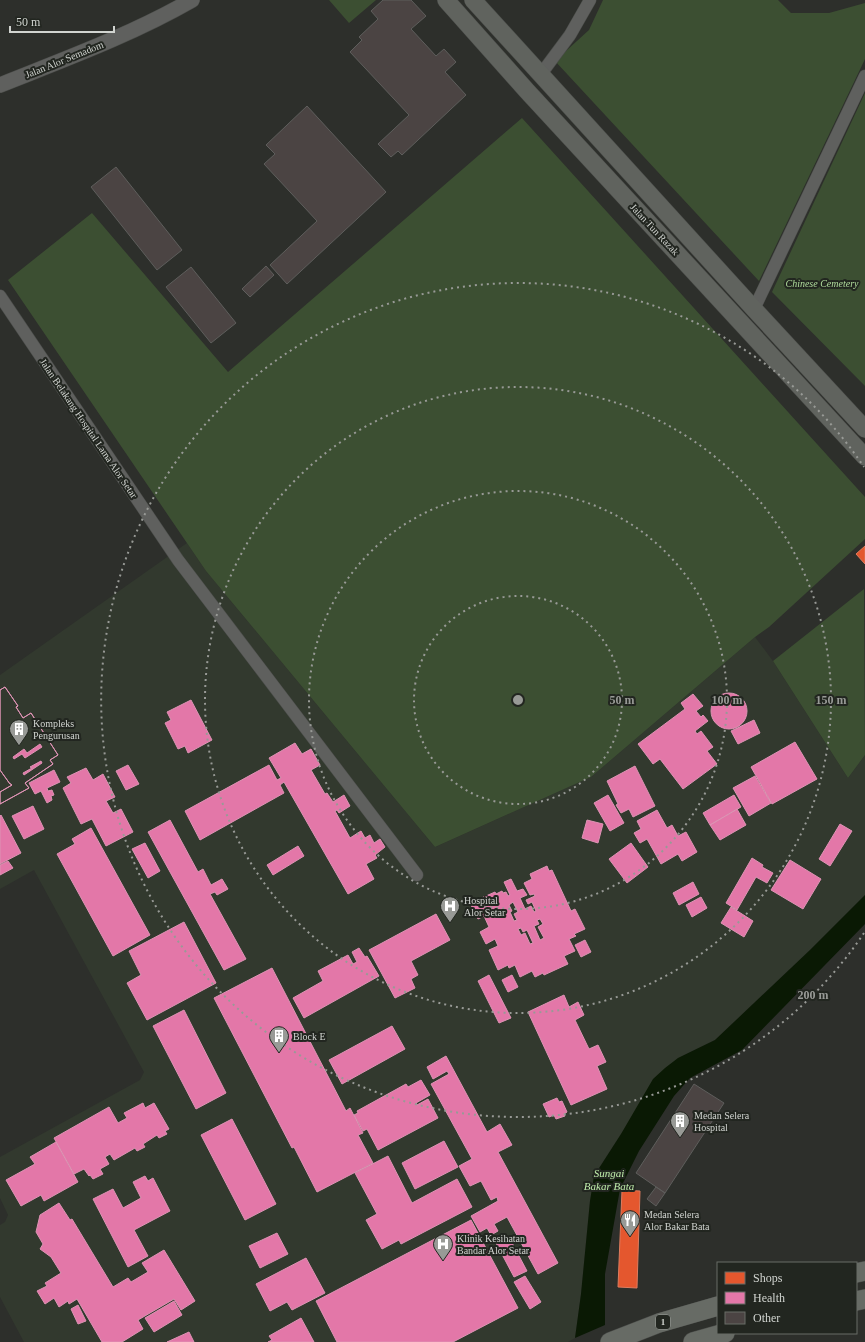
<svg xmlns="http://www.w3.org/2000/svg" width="865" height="1342" font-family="Georgia,serif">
<rect width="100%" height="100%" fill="#2d2f2b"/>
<path fill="#32392e" d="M187,543l19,28 229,276 156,-70 164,-140 18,24 75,117 17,-23v140l-55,55 -95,90 -37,18 -57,76 -27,42 -4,25 -9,93 -6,44 -7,4h-544l-24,-45v-72l5,-3 3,-7 -8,-17v-41l140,-77 4,-8 -110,-202 -34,19v-214z"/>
<path fill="#3c4f32" d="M329,0h47l-27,23z
M603,0h175l13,13h38l36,-10v56l-106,222 -204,-220 34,-31z
M865,93v293l-93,-94z
M522,118l343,379v42l-96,88 -14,10 -164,140 -156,70 -229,-276 -198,-291 84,-67 136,159z
M864,589l1,166 -17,23 -75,-117z"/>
<path fill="#0a1904" d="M865,895v29l-123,126 -52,28 -16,18 -35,55 -19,38 -15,85v51l-30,13 6,-44 9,-93 4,-25 27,-42 32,-55 12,-11 13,-10 37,-18 95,-90z"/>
<path fill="#e4572e" stroke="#de7c5f" d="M865,546v18l-9,-10z
M622,1190l18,1 -3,97 -19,-1z"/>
<path fill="#e377a8" stroke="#de93b4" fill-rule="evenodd" d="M5,687l13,19 -2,1 7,11 8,-5 27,42 -8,5 3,4 -28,19 4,5 -29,16v-12l12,-7 -1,-1h-1l-10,-14v-80zM40,744l2,3 -17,11 -3,-4 -8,5 -1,-2 11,-8 3,4zM41,761l1,2 -18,12 -1,-2 9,-5 -2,-1z
M5,687l13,19 -2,1 7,11 8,-5 27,42 -8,5 3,4 -28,19 4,5 -29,16v-12l12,-7 -1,-1h-1l-10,-14v-80z
M711 711a18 18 0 1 1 36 0a18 18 0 1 1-36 0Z
M693,694l10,12 -7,5 5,6 2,-2 5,6 -13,10 2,3 4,-3 12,16 -6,4 10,13 -34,25 -23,-30 -7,5 -15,-20 47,-35 -4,-6z
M191,700l21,40 -24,13 -3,-7 -7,3 -13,-26 6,-3 -4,-8z
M754,720l6,13 -22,11 -7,-13z
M795,742l22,37 -45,25 -21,-37z
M295,743l7,11 9,-5 9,16 -9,5 14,24 2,-1 6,9 11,-7 6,11 -11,7 -2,-3 -2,1 15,27 11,-7 4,7 5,-3 4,8 6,-4 5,8 -10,8 2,3 -11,6 8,15 -26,15 -64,-112 -4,3 4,8 -84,47 -15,-29 84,-46 8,15 4,-2 -12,-20z
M128,765l11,19 -13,6 -10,-19z
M635,766l20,40 -22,11 -4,-8 -8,4 -5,-8 2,-1 -11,-23z
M86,768l7,12 10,-6 12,23 -9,4 7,12 8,-4 12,23 -27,14 -14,-27 -11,5 -18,-36 8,-5 -4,-6z
M54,770l6,12 -13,6 1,3 4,-1 2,5 -3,1 1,4 -5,3 -6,-12 -6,3 -6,-11z
M755,776l16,27 -22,13 -16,-28z
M608,795l16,28 -14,8 -16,-28z
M734,795l7,12 -31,18 -7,-12z
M33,806l11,23 -20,10 -12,-23z
M737,809l9,16 -26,15 -10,-15z
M657,810l10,18 5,-3 6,11 8,-4 11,20 -15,9 -4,-7 -17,10 -14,-25 -7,4 -6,-10 7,-4 -4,-8z
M1,815l20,38 -21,11v-48z
M170,820l28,52 5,-3 8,16 11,-6 6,10 -11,6 -2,-3 -5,2 36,65 -22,11 -76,-138z
M587,820l16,4 -5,19 -16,-5z
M840,824l12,7 -22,35 -11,-7z
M91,828l59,107 -37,21 -56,-102 18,-10 -3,-5z
M145,843l15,28 -12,7 -16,-29z
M631,843l17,24 -21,16 -18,-24z
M298,846l6,10 -31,19 -6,-10z
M752,858l11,7 -1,2 11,6 -6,10 -11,-6 -19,33 -11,-7z
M790,860l31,19 -18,30 -32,-19z
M8,861l5,7 -13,7v-10z
M547,866l2,5 3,-1 19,41 4,-2 10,20 -11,5 2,2 -7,3 6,12 -11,5 4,8 -24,11 -1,-2 -8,4 -3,-6 -12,6 -5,-12 -6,3 -1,-3 -10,5 -9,-20 9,-4 -3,-7 -9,5 -6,-12 9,-5 -5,-11 -6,3 -8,-16 25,-11 1,2 6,-3 1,2 3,-1 2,4 2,-1 -6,-13 7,-3 6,12 6,-2 4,6 -7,3 5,11 6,-3 3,6 2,-1 -4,-9 -4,2 -2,-4 9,-4 -1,-2 -4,1 -6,-12 8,-4 -2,-5zM513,902l5,10 -4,2 3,6 -3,1 -4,-9 2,-1 -3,-6zM540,919l3,5 -5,3 6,11 -4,2 -6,-14 5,-2 -2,-4zM521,928l2,4 4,-2 6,13 -3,1 -5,-11 -4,2 -3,-6z
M693,882l6,12 -20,11 -6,-12z
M701,897l6,11 -15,9 -6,-12z
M731,907l22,14 -9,16 -23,-14z
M436,914l14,26 -39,21 7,14 -7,4 4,9 -20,10 -26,-48z
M184,922l32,61 -69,37 -20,-37 14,-8 -12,-24z
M585,940l6,12 -10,5 -6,-12z
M359,948l6,9 2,-1 12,20 -75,42 -11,-20 30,-17 -5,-10 30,-16 5,9 4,-2 -5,-10z
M272,968l74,143 4,-3 13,25 -5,2 15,28 -56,29 -23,-45 -2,1 -78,-150z
M489,975l22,43 -12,5 -21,-42z
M512,975l6,12 -10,5 -6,-12z
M564,995l5,12 9,-5 6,13 -9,5 14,29 9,-4 8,17 -9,4 10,23 -36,16 -43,-93z
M184,1010l42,83 -30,16 -43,-83z
M392,1026l13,23 -63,35 -13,-24z
M446,1056l41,76 13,-8 12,21 -14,7 60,111 -20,11 -31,-57 -13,7 4,7 -7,4 -4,-7 -7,4 -9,-16 27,-15 -1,-4 -6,3 -10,-19 -11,5 -11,-20 13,-7 -41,-75 18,-10 -2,-3 -14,8 -6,-12z
M421,1080l9,15 -14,8 1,2 11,-6 10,19 -60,32 -11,-21 -4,2 -9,-16 4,-2 -1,-2 49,-27 2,3z
M557,1098l2,4 3,-1 5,11 -3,2 1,2 -9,3 -2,-4 -5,2 -6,-13z
M143,1103l2,5 9,-5 15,26 -4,2 2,3 -8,4 -2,-3 -14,9 2,3 -8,4 -2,-3 -21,12 -4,-6 -5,3 4,7 -9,5 3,5 -10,5 -3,-4 -1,1 -5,-7 -10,5 -20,-36 55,-31 9,16 9,-5 -3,-5z
M232,1119l44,85 -31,16 -44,-85z
M444,1141l14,26 -43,22 -13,-26z
M56,1142l22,40 -34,19 -3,-6 -20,11 -15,-26 29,-16 -5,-7z
M388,1156l24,47 45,-24 15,28 -71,37 -2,-4 -17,9 -16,-29 11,-6 -22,-41z
M145,1176l3,5 5,-3 17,33 -36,19 14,26 -20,11 -35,-68 20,-10 10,19 18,-10 -8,-16z
M59,1203l11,17 2,-1 41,68 15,-9 3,4 17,-10 -6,-9 22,-13 31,51 -14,9 -7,-11 -36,21 5,9 -21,13h-20l-25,-43 -8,5 -1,-3 -9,6 -5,-9 -9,6 -8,-13 10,-5 -2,-3 16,-10 -10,-16 -11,-8 3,-5 -7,-12 4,-17z
M471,1220l47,88 -65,34h-116l-21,-41z
M277,1233l11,21 -28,14 -11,-22z
M509,1237l18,34 -13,6 -18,-34z
M306,1258l19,35 -33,17 -5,-8 -17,9 -14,-27z
M525,1276l16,26 -11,7 -16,-27z
M174,1301l8,14 -28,17 -9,-14z
M78,1305l8,16 -8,3 -7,-15z
M301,1318l13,24h-46l4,-2 -3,-4z
M189,1332l5,10h-27z"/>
<path fill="#4b4443" stroke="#5e5e5c" d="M383,0h28l15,16 -15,13 25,27 8,-7 12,13 -11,10 21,23 -64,60 -4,-4 -7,6 -13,-13 31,-29 -59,-63 12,-12 -3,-3 19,-18 -7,-8z
M307,106l79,86 -99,92 -17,-19 47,-44 -53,-57 11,-10 -9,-9z
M116,167l66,83 -25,20 -66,-83z
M266,266l8,9 -24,22 -8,-8z
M191,267l45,56 -25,20 -45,-56z
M694,1084l30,19 -59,90 -29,-20z
M656,1187l9,6 -9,13 -9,-7z"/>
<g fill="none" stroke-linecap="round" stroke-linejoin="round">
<g stroke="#4a4c49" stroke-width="13">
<path id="minor" d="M541,74l29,-39 20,-35
M0,296l178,264 239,315
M754,309l111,-233"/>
</g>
<g stroke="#4a4c49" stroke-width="16">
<path id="tertiary" d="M0,85c65,-26 131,-50 192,-85"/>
</g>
<g stroke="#4a4c49" stroke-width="18">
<path id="secondary" d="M446,0l81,91 338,366
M473,0l281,309 111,120"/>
</g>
<g stroke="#4a4c49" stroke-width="20">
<path id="primary" d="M856,1273l9,-2
M856,1301l9,-2
M610,1342l49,-19 59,-17
M693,1342l32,-9"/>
</g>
<use href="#minor" stroke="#5f605e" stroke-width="12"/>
<use href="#tertiary" stroke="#5f605e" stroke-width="15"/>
<use href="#secondary" stroke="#60635e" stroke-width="17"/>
<use href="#primary" stroke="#676b65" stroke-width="19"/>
</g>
<g fill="none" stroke="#989a96" stroke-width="2" stroke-dasharray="2 4">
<circle cx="518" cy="700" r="104"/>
<circle cx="518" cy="700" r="209"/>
<circle cx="518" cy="700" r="313"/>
<path d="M864 933A417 417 0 1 1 864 467"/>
</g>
<defs>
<g id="building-pin" transform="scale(1)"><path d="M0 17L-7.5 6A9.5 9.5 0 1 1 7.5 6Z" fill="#989a96" stroke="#222620"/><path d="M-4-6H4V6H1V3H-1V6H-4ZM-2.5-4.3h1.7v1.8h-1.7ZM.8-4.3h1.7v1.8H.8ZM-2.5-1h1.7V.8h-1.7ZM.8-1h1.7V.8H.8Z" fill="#fff"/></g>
<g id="hospital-pin" transform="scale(1)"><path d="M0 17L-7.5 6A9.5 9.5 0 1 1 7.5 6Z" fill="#989a96" stroke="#222620"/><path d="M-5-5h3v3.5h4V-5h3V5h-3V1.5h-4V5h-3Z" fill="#fff"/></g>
<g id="restaurant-pin" transform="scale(1)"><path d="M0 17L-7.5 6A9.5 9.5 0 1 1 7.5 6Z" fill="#989a96" stroke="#222620"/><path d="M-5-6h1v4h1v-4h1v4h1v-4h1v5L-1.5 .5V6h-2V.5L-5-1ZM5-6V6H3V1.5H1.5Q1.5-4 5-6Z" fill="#fff"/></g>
</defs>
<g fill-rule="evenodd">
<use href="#building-pin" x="19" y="729"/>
<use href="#hospital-pin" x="450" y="906"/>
<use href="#building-pin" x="279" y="1036"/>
<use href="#building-pin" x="680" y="1121"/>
<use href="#restaurant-pin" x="630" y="1220"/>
<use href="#hospital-pin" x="443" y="1244"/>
</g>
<g text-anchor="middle" stroke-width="4" stroke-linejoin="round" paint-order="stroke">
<rect fill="#222620" stroke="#9ca09b" stroke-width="1" x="656" y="1315" width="14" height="14" rx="3"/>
<g font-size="9" font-weight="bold" fill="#d1d4d0">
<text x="663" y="1325">1</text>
</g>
<g font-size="10" fill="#d1d4d0" stroke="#222620">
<text transform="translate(64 59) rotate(-22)" y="4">Jalan Alor Semadom</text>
<text transform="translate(655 229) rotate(47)" y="4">Jalan Tun Razak</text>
<text transform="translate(89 428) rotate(56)" y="4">Jalan Belakang Hospital Lama Alor Setar</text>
</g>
<g font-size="10" font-style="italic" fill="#b0dc9c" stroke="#222620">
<text x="822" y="287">Chinese Cemetery</text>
</g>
<g font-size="10" fill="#d1d4d0" stroke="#222620" text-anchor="start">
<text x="33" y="727">Kompleks<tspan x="33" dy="12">Pengurusan</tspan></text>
<text x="464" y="904">Hospital<tspan x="464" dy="12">Alor Setar</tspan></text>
<text x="293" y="1040">Block E</text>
<text x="694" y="1119">Medan Selera<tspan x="694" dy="12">Hospital</tspan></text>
<text x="644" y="1218">Medan Selera<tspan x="644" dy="12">Alor Bakar Bata</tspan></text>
<text x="457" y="1242">Klinik Kesihatan<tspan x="457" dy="12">Bandar Alor Setar</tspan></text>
</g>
<g font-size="11" font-style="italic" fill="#bfecab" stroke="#222620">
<text x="609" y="1177">Sungai<tspan x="609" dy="13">Bakar Bata</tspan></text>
</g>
</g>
<circle cx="518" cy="700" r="6" fill="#989a96" stroke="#222620" stroke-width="2"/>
<g font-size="12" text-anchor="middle" font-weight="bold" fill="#989a96" stroke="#222620" stroke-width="4" stroke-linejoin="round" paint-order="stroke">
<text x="622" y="704">50 m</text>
<text x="727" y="704">100 m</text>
<text x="831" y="704">150 m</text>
<text x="813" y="999">200 m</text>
</g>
<rect x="717" y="1262" width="140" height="72" fill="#222620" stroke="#686c66"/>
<rect x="725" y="1272" width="20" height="12" fill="#e4572e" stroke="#686c66"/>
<text x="753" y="1282" font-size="12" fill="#d1d4d0">Shops</text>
<rect x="725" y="1292" width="20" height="12" fill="#e377a8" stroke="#686c66"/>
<text x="753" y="1302" font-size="12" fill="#d1d4d0">Health</text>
<rect x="725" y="1312" width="20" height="12" fill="#4b4443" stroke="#686c66"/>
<text x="753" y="1322" font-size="12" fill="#d1d4d0">Other</text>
<path d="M10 26v6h104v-6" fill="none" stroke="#d1d4d0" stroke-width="2"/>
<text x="16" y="26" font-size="12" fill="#d1d4d0" stroke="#222620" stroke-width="3" paint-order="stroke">50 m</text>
</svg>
